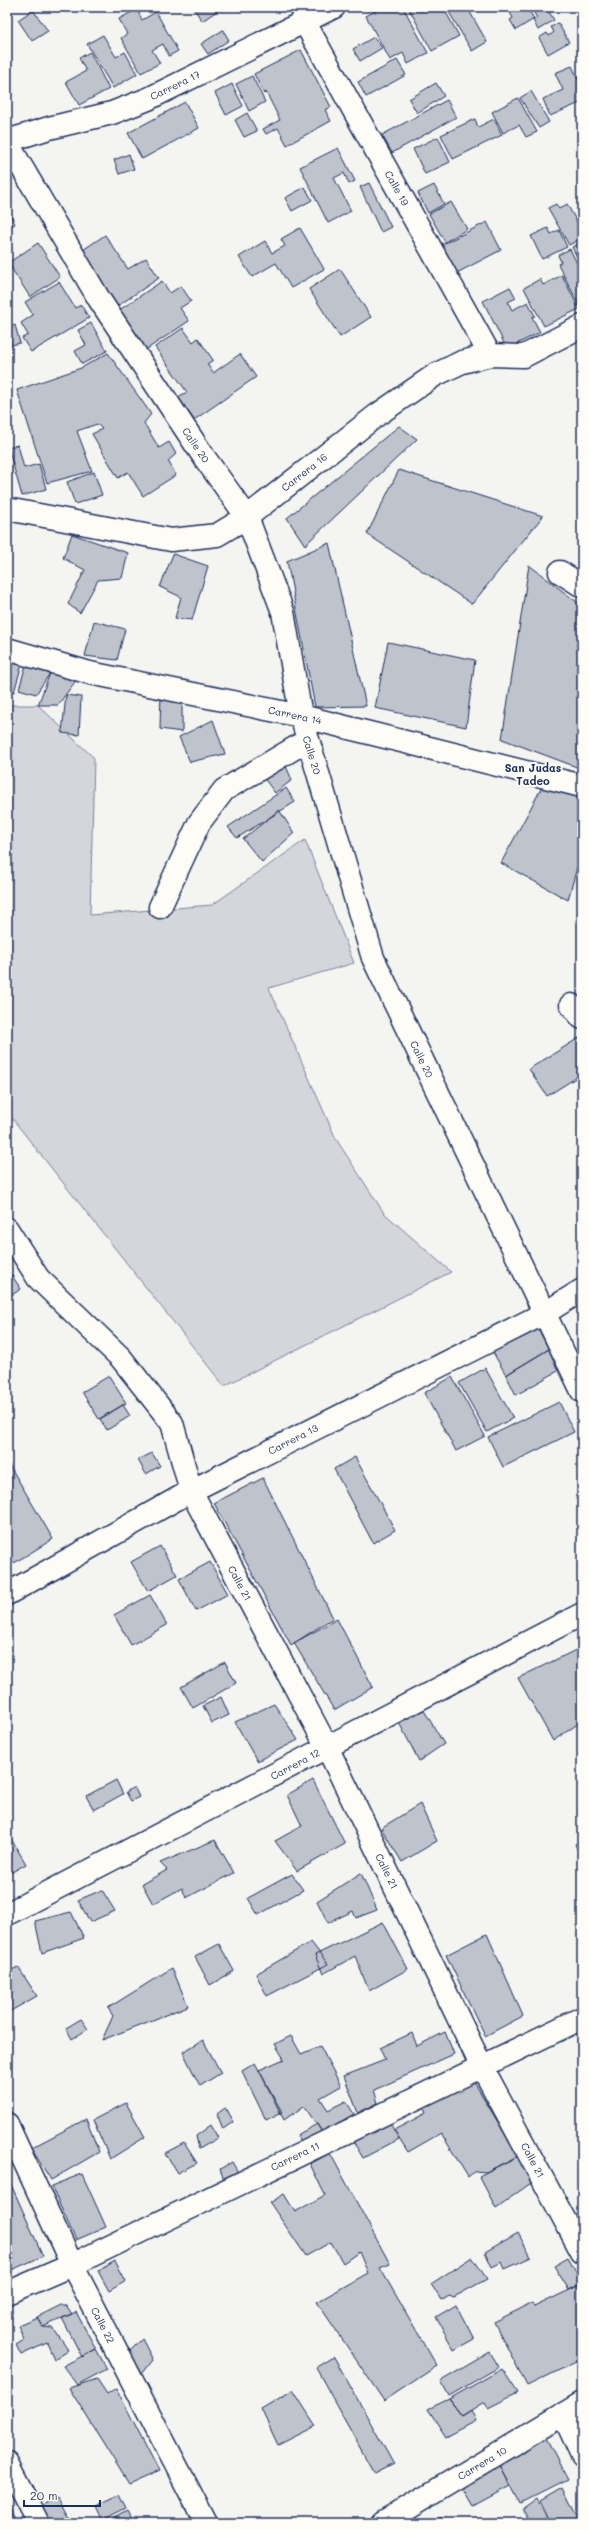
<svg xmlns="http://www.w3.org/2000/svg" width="589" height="2530" font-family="Mali,sans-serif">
<rect width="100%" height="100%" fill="#f4f4f1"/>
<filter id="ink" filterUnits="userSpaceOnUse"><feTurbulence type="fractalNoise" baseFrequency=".025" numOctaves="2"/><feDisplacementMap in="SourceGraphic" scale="8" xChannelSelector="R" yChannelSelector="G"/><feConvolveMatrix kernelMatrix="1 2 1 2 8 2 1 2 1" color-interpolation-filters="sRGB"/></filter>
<g filter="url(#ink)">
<path fill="#d4d6db" stroke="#78829c" d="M7,705h31l56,53 -4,157 122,-10 93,-65 49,123 -85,25 67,151 48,74 67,59 -227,114 -217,-274z"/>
<path fill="#bfc3cc" stroke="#1b2f5e" d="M193,7h21l3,4 -15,10z
M383,7h20l25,46 -20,11 -5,-11 -13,7 -24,-44z
M408,7h35l16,29 -27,15z
M446,7h21l20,35 -15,9z
M507,7h20l7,12 -18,11 -6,-10 3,-2z
M535,7h11l8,13 -16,10 -5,-10 4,-2 -5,-9z
M137,9l5,11 14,-8 22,39 -9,5 -6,-12 -11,6 8,13 -19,10 -20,-35 6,-4 -8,-15z
M33,10l15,21 -16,10 -14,-21z
M558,23l11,19 -21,12 -9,-16 8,-5 2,3 5,-4 -3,-5z
M223,30l6,10 -21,14 -7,-10z
M103,35l13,22 9,-5 12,22 -24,14 -26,-44z
M374,37l8,11 -22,13 -7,-12z
M301,50l30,57 -6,3 6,11 -44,24 -9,-17 -12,6 -3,-5 17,-9 -14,-28 -2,2 -10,-20z
M90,52l19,37 -30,16 -13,-23 20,-11 -7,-13z
M397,60l9,15 -40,22 -8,-15z
M572,66l6,13 4,-2v25l-32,14 -7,-17 20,-9 -8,-17z
M252,76l13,26 -16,9 -13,-27z
M436,83l8,13 -27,17 -8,-14z
M232,84l11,22 -17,9 -11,-22z
M531,91l18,31 -10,6 -19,-30z
M518,98l19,34 -11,5 -7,-12 -16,8 -11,-21z
M447,100l9,17 -64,36 -10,-18z
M185,102l14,26 -57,31 -14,-26z
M247,113l10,18 -13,6 -9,-17z
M475,119l3,8 16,-8 8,16 -49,24 -12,-24z
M438,137l12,25 -25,12 -12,-25z
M338,148l17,33 -6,3 -5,-11 -10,5 17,33 -23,12 -28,-56z
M129,154l5,15 -15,5 -5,-14z
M369,183l22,44 -10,5 -21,-45z
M434,185l10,19 -16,9 -10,-20z
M305,187l7,13 -20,11 -7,-13z
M451,202l16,27 -22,13 -16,-28z
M556,204l3,5 8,-5 15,27v7l-13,7 -21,-37z
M7,207l8,17 -8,4z
M487,222l14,28 -50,26 -14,-29z
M300,228l24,41 -33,19 -15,-25 -24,14 -13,-20 26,-16 7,12 13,-7 -4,-7z
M548,228l3,6 8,-4 8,17 -25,12 -11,-23z
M105,235l23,34 18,-11 13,20 -46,31 -36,-55z
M582,242v25l-10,-20z
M38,243l22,34 -30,20 -22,-34z
M570,249l12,25 -1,35 -23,-45 3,-2 -3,-7z
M340,269l31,48 -31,20 -31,-48z
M562,275l17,34 -35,17 -20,-38 16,-9 3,6z
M162,281l8,12 11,-7 10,15 -11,7 9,13 -45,30 -26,-40z
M59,282l16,26 6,-3 8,13 -58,34 -9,-14 6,-3 -7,-12 12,-8 -8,-13z
M510,287l6,11 -8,4 4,8 16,-8 7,14 -3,1 8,15 -33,17 -24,-48z
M91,323l16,28 -25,13 -7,-13 11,-6 -8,-15z
M15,325l5,18 -13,3v-19z
M183,328l10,14 5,-4 15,22 -6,4 6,9 27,-19 16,23 -62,43 -16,-23 9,-5 -32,-45z
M108,353l43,61 -7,9 15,25 10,-6 7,12 -8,7 8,14 -33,21 -15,-24 -10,6 -26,-44 10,-5 -5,-5 -20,7 15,40 -45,12 -30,-93 64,-22z
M399,426l18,13 -112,106 -18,-27z
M18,445l6,23 15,-4 7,25 -24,7 -14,-49z
M399,470l144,46 -71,88 -105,-70z
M94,472l8,23 -27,9 -8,-22z
M72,534l56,19 -6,25 -24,2 -18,33 -12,-9 17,-34 -22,-12z
M329,543l37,163 -51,1 -28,-146z
M173,554l35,12 -16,54 -17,-2 6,-21 -21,-10z
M529,565l53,41v163l-80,-30z
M94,621l31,8 -8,31 -32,-4z
M388,642l87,18 -9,67 -91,-19z
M14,662l8,2 -8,28 -7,-3v-11z
M26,665l24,8 -14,21 -17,-5z
M50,673l27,6 -19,26h-20z
M161,692l21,4v36l-22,-3z
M66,695l15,2 -2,38 -17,-2z
M213,720l12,34 -35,8 -11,-25z
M285,764l7,16 -17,13 -12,-16z
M542,787l40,9v53l-14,51 -67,-37z
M286,788l9,14 -58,36 -9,-11z
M279,810l15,23 -32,29 -19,-23z
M582,1036v38l-35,22 -18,-27z
M8,1270l13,19 -14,9v-27z
M536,1325l13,24 -43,26 -16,-28z
M549,1349l9,22 -42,24 -10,-20z
M485,1368l28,50 -26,14 -28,-49z
M109,1376l17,27 -27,16 -17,-27z
M452,1377l33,59 -29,15 -32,-58z
M559,1402l15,30 -71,35 -15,-30z
M123,1405l7,11 -23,14 -7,-11z
M152,1453l8,13 -14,8 -8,-14z
M355,1457l40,73 -22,13 -39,-74z
M7,1461l46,78 -39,24 -7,-11z
M263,1478l70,140 -42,27 -77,-142z
M160,1546l17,29 -29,16 -17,-29z
M210,1562l18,32 -32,17 -17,-32z
M150,1595l17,30 -36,20 -17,-30z
M337,1619l36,68 -39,23 -40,-67z
M582,1647v74l-29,20 -35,-63z
M225,1662l11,21 -43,25 -12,-21z
M221,1697l8,18 -17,8 -9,-17z
M419,1702l25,42 -25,17 -24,-46z
M274,1704l24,36 -41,21 -22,-39z
M116,1780l7,14 -29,16 -8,-14z
M313,1780l32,64 -48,27 -22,-30 27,-15 -15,-31z
M134,1787l5,10 -8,4 -5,-9z
M420,1804l17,37 -35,21 -21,-34z
M7,1832l19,32 -19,11z
M215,1840l19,33 -48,25 -4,-10 -29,16 -11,-20 25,-14 -7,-7z
M582,1841v20l-7,-17z
M361,1873l16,37 -21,8 -3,-7 -25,12 -11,-22z
M292,1874l11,16 -45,25 -10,-17z
M102,1890l13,21 -25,11 -12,-22z
M71,1912l13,26 -42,15 -7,-32z
M383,1922l25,47 -39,22 -14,-35 -32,18 -8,-19z
M487,1934l36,82 -38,20 -39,-81z
M311,1942l17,22 -61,32 -11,-22z
M219,1944l15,27 -24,14 -15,-28z
M18,1967l19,29 -30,17v-41z
M172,1968l16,38 -86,34 11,-24 -5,-8z
M81,2019l7,10 -16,10 -6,-11z
M445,2032l9,22 -80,36 4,13 -20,10 -14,-37 41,-16 -5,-12 32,-15 5,13z
M291,2036l10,18 19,-8 21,40 -21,12 8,12 18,-9 8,13 -32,18 -18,-26 -20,14 -25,-50 25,-11 -9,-15z
M203,2040l18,33 -21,13 -17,-34z
M255,2063l27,49 -16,8 -24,-49z
M473,2080l45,76 -32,16 -11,-1 -7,6 -27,-44 -33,19 -14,-22 32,-17 -3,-7z
M126,2103l19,34 -35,22 -17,-39z
M225,2108l8,14 -10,7 -6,-15z
M86,2119l13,33 -48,28 -20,-32z
M389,2121l10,18 -36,19 -10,-17z
M317,2124l5,8 -20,12 -5,-9z
M211,2125l7,13 -19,11 -3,-13z
M184,2143l13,20 -20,10 -12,-20z
M330,2153l60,111 -10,4 57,98 -53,35 -67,-99 51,-29 -9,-21 -16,11 -12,-21 -25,14 -36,-53 14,-9 11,18 30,-17 -15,-31z
M518,2156l13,27 -35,25 -17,-32z
M232,2162l7,12 -14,9 -5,-14z
M82,2174l24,53 -30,13 -25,-54z
M9,2180l34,76 -36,16v-91z
M518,2233l13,24 -26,12 -3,-7 -10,5 -7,-15z
M472,2257l15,22 -33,18 -5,-2 -8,5 -10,-16z
M568,2258l14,25 -13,7 -15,-24z
M115,2261l11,20 -17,10 -11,-20z
M582,2284v75l-55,27 -33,-64 38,-19 2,4z
M61,2305h5l6,9 -29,13 -6,-10z
M456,2305l18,34 -20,11 -18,-33z
M76,2312l20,37 -14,8 -20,-39z
M37,2317l6,10 10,1 15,22 -14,9 -7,-16 -26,12 -5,-10 8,-5 -6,-15z
M142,2339l11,21 -14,18 -13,-23z
M96,2349l11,20 -30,16 -14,-19z
M490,2352l9,15 -50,29 -8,-15z
M334,2357l59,106 -19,10 -58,-105z
M502,2369l16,24 -30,15 -4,-6 -22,14 -13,-17z
M97,2379l10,15 9,-6 43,83 -30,13 -60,-96z
M293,2390l23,36 -38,19 -17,-36z
M449,2399l13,17 9,-6 5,11 -30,16 -18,-28z
M545,2436l23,43 -48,24 -22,-42z
M498,2461l13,25 -37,20 -14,-24z
M563,2487l15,31 -9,5h-17l-11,-23z
M119,2495l7,14 -24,12 -7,-15z
M57,2497l14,26h-22l-8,-17z
M537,2498l14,24 1,1h-22l-8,-14z
M7,2503l10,20h-10z
M128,2511l6,12h-28z
M441,2517l3,6h-11z
M578,2518l2,5h-11z"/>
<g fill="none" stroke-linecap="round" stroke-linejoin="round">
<g stroke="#1b2f5e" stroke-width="14">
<path id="lane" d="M295,7l9,14"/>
</g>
<g stroke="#1b2f5e" stroke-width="25">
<path id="street" d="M304,21l186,334
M7,141l42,-13 63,-15 36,-14 186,-92
M7,142l92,157 105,158 43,60 36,95 18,104 72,242 209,433
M7,509l164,31 46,-5 30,-18 130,-102 58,-40 27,-13 28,-7 34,1 58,-30
M560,572l22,14
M7,649l83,24 211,43 281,70
M160,907l39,-84 25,-33 84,-50
M571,1005l11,13
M7,1229l31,49 83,80 51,65 19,68 136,256 154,318 101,187
M7,1594l184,-103 354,-178 37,-23
M7,1914l575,-300
M7,2124l65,141 134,258
M7,2293l65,-28 510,-247
M563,2414l19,41
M7,2463l31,60
M382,2523l200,-120"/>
</g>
<use href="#lane" stroke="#fdfcf7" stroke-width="11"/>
<use href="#street" stroke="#fdfcf7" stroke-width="22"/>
</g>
</g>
<g text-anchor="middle" stroke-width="4" stroke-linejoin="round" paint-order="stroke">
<g font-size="10" fill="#1b2f5e" stroke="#fdfcf7">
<text transform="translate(175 85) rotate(-26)" y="4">Carrera 17</text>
<text transform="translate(397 188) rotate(61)" y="4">Calle 19</text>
<text transform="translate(196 445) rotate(56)" y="4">Calle 20</text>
<text transform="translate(304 472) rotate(-38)" y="4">Carrera 16</text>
<text transform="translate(295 715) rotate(12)" y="4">Carrera 14</text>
<text transform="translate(312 755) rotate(73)" y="4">Calle 20</text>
<text transform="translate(422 1059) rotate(64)" y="4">Calle 20</text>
<text transform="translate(293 1439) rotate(-27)" y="4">Carrera 13</text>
<text transform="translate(240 1583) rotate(62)" y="4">Calle 21</text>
<text transform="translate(295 1764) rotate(-28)" y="4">Carrera 12</text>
<text transform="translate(387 1871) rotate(64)" y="4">Calle 21</text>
<text transform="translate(295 2156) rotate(-26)" y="4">Carrera 11</text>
<text transform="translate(533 2160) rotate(62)" y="4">Calle 21</text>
<text transform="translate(103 2325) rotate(63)" y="4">Calle 22</text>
<text transform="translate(482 2463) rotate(-31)" y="4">Carrera 10</text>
</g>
<g font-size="11" font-weight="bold" fill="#1b2f5e" stroke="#fdfcf7">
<text x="533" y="772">San Judas<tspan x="533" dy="13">Tadeo</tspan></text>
</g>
</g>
<rect width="589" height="2530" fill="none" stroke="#fdfcf7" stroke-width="24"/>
<rect x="12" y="12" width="565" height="2506" fill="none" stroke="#1b2f5e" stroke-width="1.5" filter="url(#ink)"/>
<path d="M24 2500v6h76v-6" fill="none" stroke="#1b2f5e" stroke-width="2"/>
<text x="30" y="2500" font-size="12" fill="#1b2f5e" stroke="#fdfcf7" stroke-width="3" paint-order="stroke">20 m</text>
</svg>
